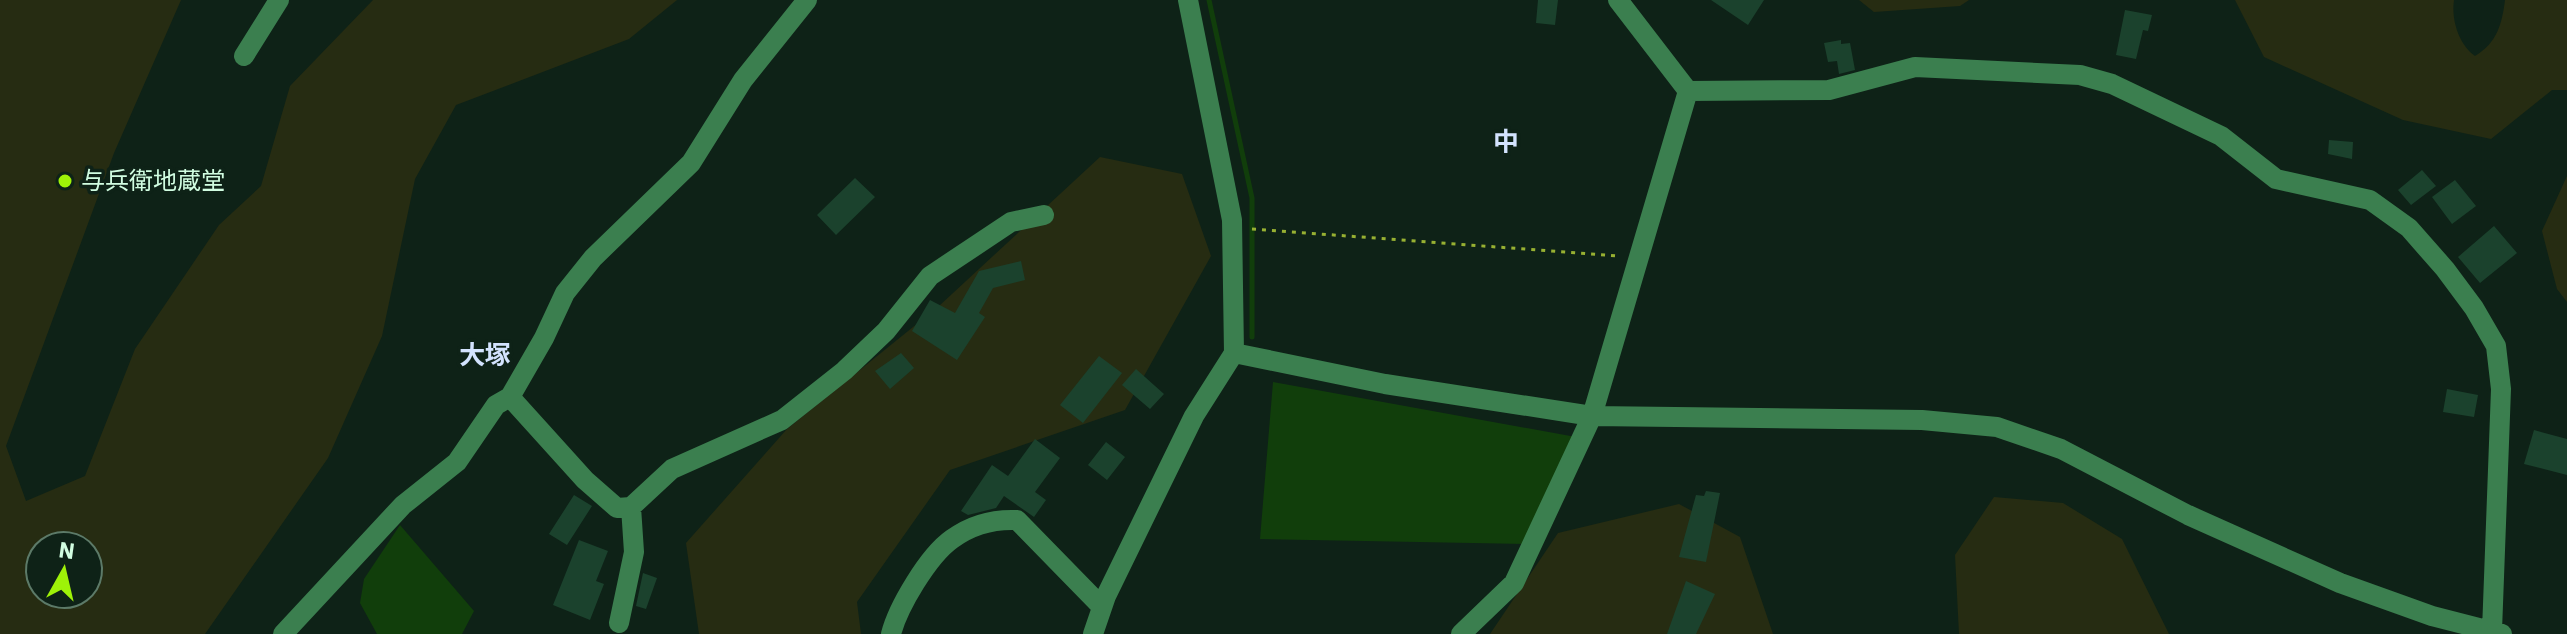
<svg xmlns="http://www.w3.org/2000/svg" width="2567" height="634" font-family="'IBM Plex Sans','Noto Sans JP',sans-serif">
<rect width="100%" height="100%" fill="#0e2217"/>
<path fill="#262c12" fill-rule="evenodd" d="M0,0h181l-67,153 -108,293 20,55 59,-25 50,-127 84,-124 42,-39 29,-100 83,-86h304l-48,39 -173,66 -41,74 -33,157 -54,122 -123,176h-205zM40,546h48v48h-48z
M1859,0h110l-9,6 -86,6z
M2235,0h219c-3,20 5,45 21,56 22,-13 27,-32 30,-56h62v90h-15l-61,49 -88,-19 -139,-63z
M1100,157l82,17 29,82 -86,154 -175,60 -93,132 4,32h-162l-13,-91 101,-114 152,-123z
M2567,176v126l-10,-13 -15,-58z
M1994,497l69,6 59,36 47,95h-210l-4,-79z
M1679,504l61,33 33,97h-283l68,-101z"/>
<path fill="#113e0b" d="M1273,382l303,55 -50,107 -266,-5z
M400,525l74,86 -12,23h-85l-17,-31 4,-24z"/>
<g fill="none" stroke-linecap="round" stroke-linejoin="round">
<path stroke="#113e0b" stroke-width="5" d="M1209,0l43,198v139"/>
</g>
<path fill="#1b422d" d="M1538,0h20l-3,25 -19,-2z
M1711,0h53l-16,25z
M2125,10l27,5 -4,16 -5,-1 -7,29 -20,-4z
M1841,40v4l9,-1 5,27 -16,4 -2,-13 -9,1 -4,-19z
M2329,140l24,2 -1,17 -24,-5z
M2422,170l14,16 -25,19 -13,-15z
M855,178l20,19 -39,38 -19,-20z
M2455,180l21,26 -24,18 -20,-27z
M2494,226l23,27 -37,30 -22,-26z
M1021,261l4,19 -32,8 -14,25 6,4 -28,43 -45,-29 18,-31 25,13 24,-42z
M901,353l13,15 -24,21 -15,-18z
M1099,356l23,17 -39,50 -23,-18z
M1136,369l28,25 -14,15 -28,-24z
M2447,389l31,6 -4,22 -31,-5z
M2534,430l33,9v36l-43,-11z
M1035,439l25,19 -25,34 11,8 -12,17 -30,-21 -8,12 -28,7 -7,-4 31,-46 16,11z
M1106,442l19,15 -18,23 -19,-15z
M1706,491l14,2 -14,69 -27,-5 17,-62 8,1z
M574,495l18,11 -25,39 -18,-11z
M579,540l29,11 -12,30 8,3 -14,36 -37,-15z
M643,573l14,5 -11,31 -10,-3z
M1686,581l29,13 -19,40h-29z"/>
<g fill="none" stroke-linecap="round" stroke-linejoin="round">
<path stroke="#97b032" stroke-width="3" stroke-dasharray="4 6" stroke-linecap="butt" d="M1252,229l367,27"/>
<path stroke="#3b7f4f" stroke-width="20" d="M1618,0l70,91
M244,56l35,-56
M1688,91l141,-1 86,-23 165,8 32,9 109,52 55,43 94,21 39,28 36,41 29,39 22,38 5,43 -9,242
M1234,353l151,31 207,32 330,4 75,7 64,22 127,66 152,68 92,33 70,18
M510,397l75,83 32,28 14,-1 41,-38 110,-49 62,-49 42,-40 44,-55 81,-54 33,-7
M619,623l15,-71 -3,-45
M283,634l120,-129 54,-43 39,-57 14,-8 34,-59 21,-45 28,-35 98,-95 52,-83 64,-80
M891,634c7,-27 37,-78 61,-95 19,-14 42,-20 65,-19l85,87
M1093,634l13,-38 88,-180 40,-63 -2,-133 -44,-220
M1461,634l53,-51 78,-167 96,-325"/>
</g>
<circle fill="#9ef208" stroke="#0e2217" stroke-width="3" cx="65" cy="181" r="8"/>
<g text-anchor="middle" stroke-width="7" stroke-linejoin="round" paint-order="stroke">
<g font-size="24" fill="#d1fde1" stroke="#0e2217" text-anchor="start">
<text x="81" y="189">与兵衛地蔵堂</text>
</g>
<g font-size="26" font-weight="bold" fill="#d3e3fe" stroke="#0e2217">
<text x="1506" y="151">中</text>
<text x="485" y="364">大塚</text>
</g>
</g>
<g transform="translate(64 570) rotate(8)"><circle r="38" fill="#0e2217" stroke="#5c7a68" stroke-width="2"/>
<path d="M0-6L14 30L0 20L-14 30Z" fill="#9ef208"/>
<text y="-12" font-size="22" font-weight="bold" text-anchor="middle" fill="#d1fde1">N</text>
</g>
</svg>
